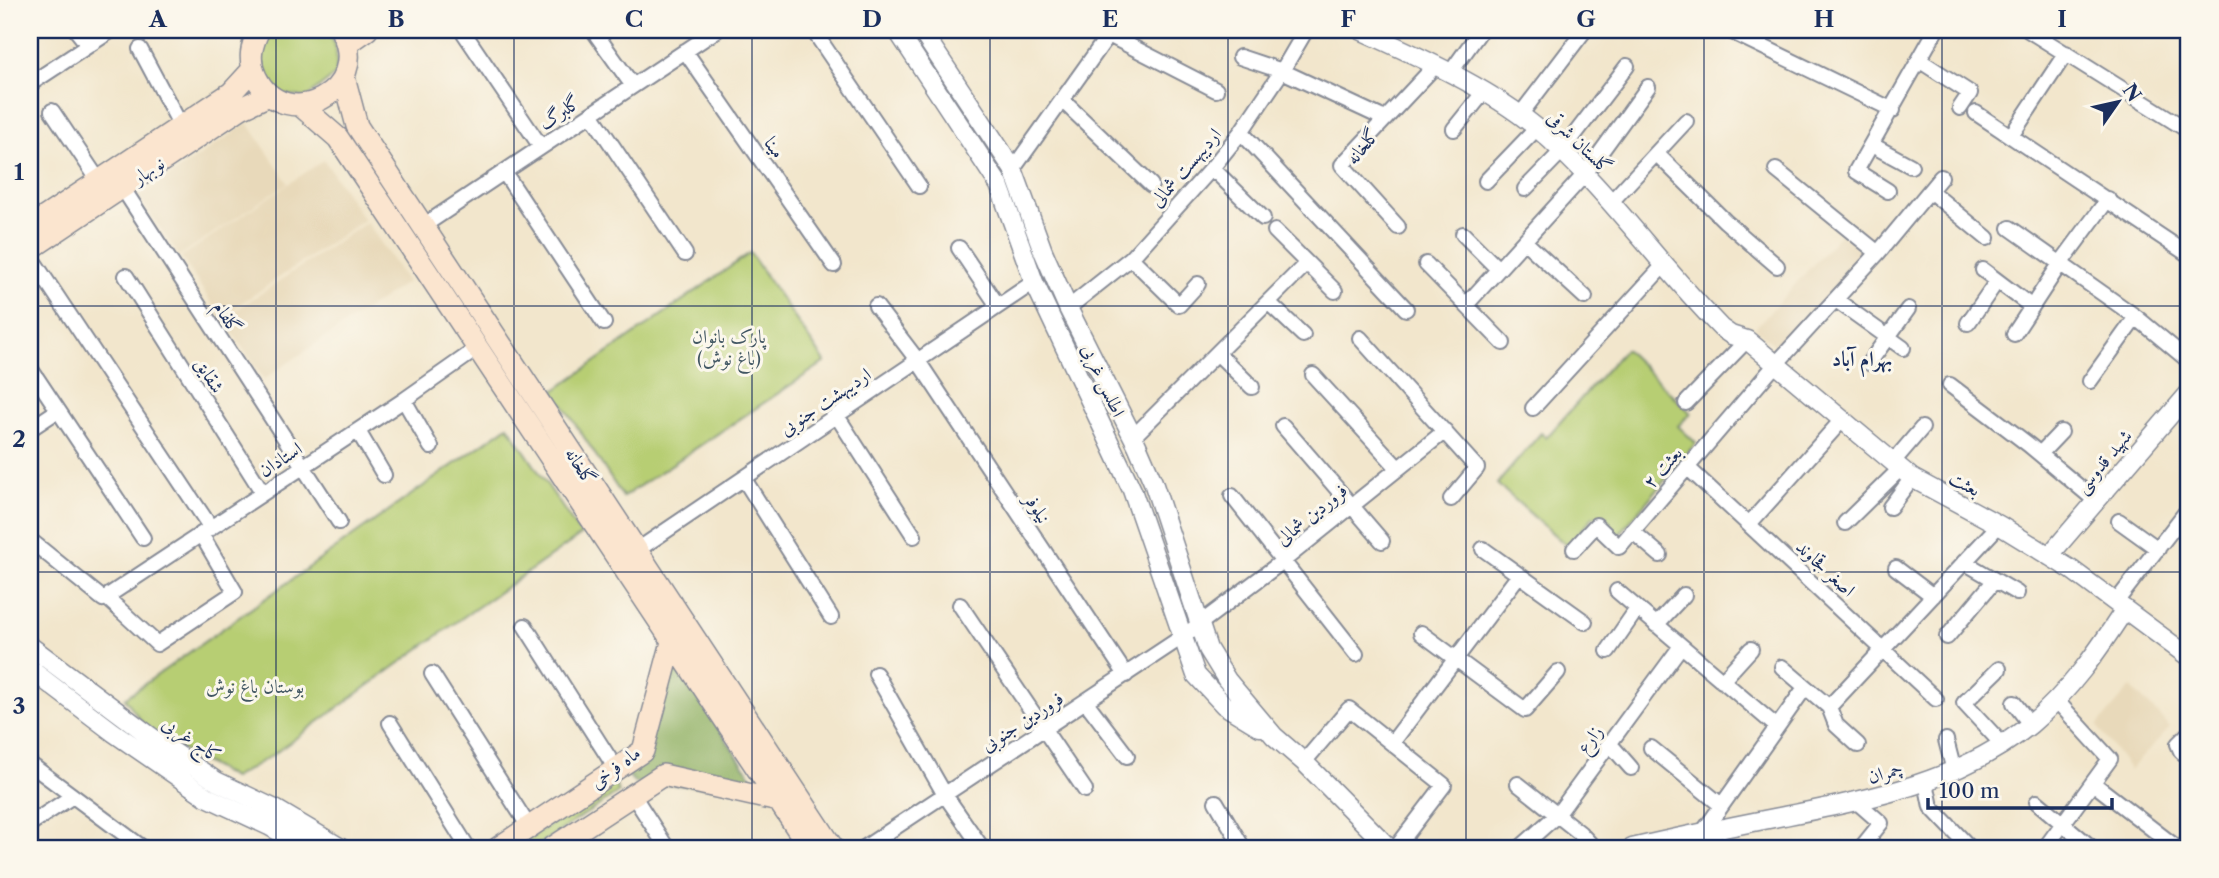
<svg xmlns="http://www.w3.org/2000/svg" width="2219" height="878" font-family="'Libre Caslon Text',Amiri,serif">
<rect width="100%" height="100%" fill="#fbf7ec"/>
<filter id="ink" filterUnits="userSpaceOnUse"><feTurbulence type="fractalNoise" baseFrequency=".0143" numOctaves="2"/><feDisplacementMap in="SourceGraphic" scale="14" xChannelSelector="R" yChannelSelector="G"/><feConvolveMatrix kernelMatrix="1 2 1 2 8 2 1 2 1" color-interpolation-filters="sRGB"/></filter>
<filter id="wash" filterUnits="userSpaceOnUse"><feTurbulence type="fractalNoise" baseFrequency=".00686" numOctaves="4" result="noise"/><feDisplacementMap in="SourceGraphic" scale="28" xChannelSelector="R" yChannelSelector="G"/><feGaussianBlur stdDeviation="1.57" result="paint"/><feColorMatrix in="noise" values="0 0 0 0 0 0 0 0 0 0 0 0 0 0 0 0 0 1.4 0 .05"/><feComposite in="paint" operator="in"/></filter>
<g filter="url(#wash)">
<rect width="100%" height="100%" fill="#f2e6cc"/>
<path fill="#e8d9ba" d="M248,123l40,60 -109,73 -40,-59z
M324,160l40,60 -143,97 -40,-60z
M367,222l40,60 -143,97 -41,-60z
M1841,234l27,25 -85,94 -28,-25z
M2131,687l39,40 -40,43 -33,-44z"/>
<path fill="#b7ce73" stroke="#697e68" stroke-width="2" d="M274,30h51c14,14 12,26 11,44l-30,24c-7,-2 -16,-2 -23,-4 -5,-2 -9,-8 -12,-12 -15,-17 -11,-37 3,-52z
M750,253l75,109 -202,135 -69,-106z
M1625,349l66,64 -13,13 18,17 -78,93 -24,-20 -27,30 -70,-62 44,-51 5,5z
M508,426l73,109 -119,83 -191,138 -38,22 -85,-47 -23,-33z
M614,782l5,10 -85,56h-19z"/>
<path fill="#91b165" stroke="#567062" stroke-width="2" d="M673,662l87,127 -125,-6 -11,-12z"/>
</g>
<g filter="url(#ink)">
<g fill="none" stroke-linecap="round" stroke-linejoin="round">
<g stroke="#868a95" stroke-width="18">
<path id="minor" d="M76,30l12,15
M593,30l40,56
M813,30l106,156
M1099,30l117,60
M1728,30l165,80
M2028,30l161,101
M464,33l77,114
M140,49l41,77
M685,51l149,214
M1240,57l42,14 103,48
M1919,60l51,33 -10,15
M1450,73l31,-43
M30,84l82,-54
M1063,101l88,84
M52,111l47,70
M1976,113l213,142
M591,114l94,140
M1520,115l64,-84
M1454,129l29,-36
M1241,132l165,177
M2011,136l55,-83
M1872,145l39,21
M1657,154l68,67 52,45
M1212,168l51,50
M1013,169l99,-139
M1776,170l102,83
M504,172l100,151
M1486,181l51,-53
M122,187l217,335
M1525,189l37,-38 65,-85
M1888,191l-32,-20 80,-141
M1930,191l57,47
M1610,203l76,-82
M423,226l294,-196
M1398,227l-56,-62 93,-99
M2010,228l126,89 53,44
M1275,231l60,60
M1463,234l35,35
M1524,241l61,56
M959,248l39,58
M30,256l181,272
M1131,258l48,47 19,-21
M1426,264l77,79
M1983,270l49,37
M126,276l137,217
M1836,300l67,48
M1268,302l35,33
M1466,305l119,-131 63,-87
M876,306l42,55 208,314
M1068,308l63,-50 81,-90 29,-36 41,-61 24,-41
M1968,323l29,-42
M2014,334l46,-70 48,-65
M1360,338l117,130 -26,31
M1217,353l35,34
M1869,363l39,-54
M30,368l113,170
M1313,375l85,93
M2090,381l46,-64
M1950,385l79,60 67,56
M404,400l27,47
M1686,403l61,-63
M1533,408l131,-143
M837,416l77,120
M1283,426l99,115
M30,429l27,-18
M358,431l26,44
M1133,437l174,-174
M2040,454l21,-22
M1893,462l29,-34
M1687,467l249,232
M744,479l87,138
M1232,496l124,158
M1890,507l22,-29
M2119,521l39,28
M1845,523l55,-54
M1749,524l93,-104
M1632,531l28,24
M30,540l73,59 301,-199 74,-52
M1483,549l102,73
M1574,549l22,-24 23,22 157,-183 102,-111 63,-76
M636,551l398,-269
M1964,562l53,31
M1896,568l37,28
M1617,591l160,136
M106,597l51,47 78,-52 -34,-58
M2116,602l73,-94
M960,605l125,185
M1656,625l28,-30
M525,626l91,143
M1421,633l104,77 33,-38
M1947,637l48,-57
M1608,651l29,-42
M1782,667l47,40 7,18 22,20
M1999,669l-35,34 38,41
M432,674l97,153
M876,674l69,121 37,53
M1722,681l29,-32
M1086,702l41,54
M2014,703l16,21
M1829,707l170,-182
M390,723l78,125
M2189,733l-11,11 3,7 8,7
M1946,740l8,31
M1392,743l127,-168
M1610,744l21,24
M1651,748l70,57
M1304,762l45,-53 95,76 -48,63
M30,764l113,84
M1926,782l5,25 39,41
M1518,784l62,49 14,15
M2094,784l83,64
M633,795l34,53
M1216,802l27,46
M1857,802l24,21 -20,25
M2037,802l55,46
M30,824l43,-28
M1703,832l101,-143
M864,848l318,-211 101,-76 162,-130
M1520,848l37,-33 124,-169
M2045,848l65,-89 -54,-59"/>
</g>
<g stroke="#868a95" stroke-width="21">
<path id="tertiary" d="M897,30l102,155 35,97 98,208 64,185 28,30 36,22
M921,30l92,139 30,82 25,57 69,137 16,37 55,167 19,31 47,56 30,26 85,86
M1360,30c58,26 129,58 177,98 69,59 121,136 184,200l10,7 16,5 165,138 87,47 73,45 117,87
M2049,556l140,-163
M30,646l120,90 66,45 61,29 64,38
M30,669l83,63 94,65 62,29 38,22
M1632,848c50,-12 101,-22 152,-32 87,-17 176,-34 247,-92 39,-33 67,-73 94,-115"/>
</g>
<g stroke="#868a95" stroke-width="24">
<path id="secondary" d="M259,30c-8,16 -11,30 -3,47 28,59 118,15 85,-47
M347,44l20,-14
M344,77l13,49 476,722
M300,105l38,33 472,710
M30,227l201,-134 22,-24
M30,249l211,-141 28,-13
M498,848l145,-97 29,-109
M552,848l111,-73 116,26"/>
</g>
<use href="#minor" stroke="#fff" stroke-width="14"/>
<use href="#tertiary" stroke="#fff" stroke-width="18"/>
<use href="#secondary" stroke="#fbe5cf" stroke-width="21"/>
</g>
</g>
<path fill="none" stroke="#1b2f5e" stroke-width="2" stroke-opacity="0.55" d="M276,30v818M514,30v818M752,30v818M990,30v818M1228,30v818M1466,30v818M1704,30v818M1942,30v818M30,306h2159M30,572h2159"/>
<g text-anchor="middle" stroke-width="6" stroke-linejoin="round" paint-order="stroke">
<g font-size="19" fill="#1b2f5e" stroke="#fbf7ec">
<text transform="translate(559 112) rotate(-34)" y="7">گلبرگ</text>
<text transform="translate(1580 142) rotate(44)" y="7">گلستان شرقی</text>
<text transform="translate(1362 146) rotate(-51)" y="7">گلخانه</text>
<text transform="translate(775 147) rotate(55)" y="7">مینا</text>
<text transform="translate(1185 167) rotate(-49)" y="7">اردیبهست شمالی</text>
<text transform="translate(148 170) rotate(-34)" y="7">نوبهار</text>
<text transform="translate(228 317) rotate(57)" y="7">گلفام</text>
<text transform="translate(210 375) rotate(58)" y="7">شقایق</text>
<text transform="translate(1104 380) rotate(65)" y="7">اطلس غربی</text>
<text transform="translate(825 401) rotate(-34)" y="7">اردیبهشت جنوبی</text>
<text transform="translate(280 459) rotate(-33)" y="7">استادان</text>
<text transform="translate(2103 461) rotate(-50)" y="7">شهید قدوسی</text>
<text transform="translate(581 466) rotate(57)" y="7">گلخانه</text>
<text transform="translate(1662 467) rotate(-49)" y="7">بعثت ۲</text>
<text transform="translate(1965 483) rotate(28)" y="7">بعثت</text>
<text transform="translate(1038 508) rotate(57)" y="7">نیلوفر</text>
<text transform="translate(1311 514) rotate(-39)" y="7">فروردین شمالی</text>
<text transform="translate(1826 568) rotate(43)" y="7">اصغر قجاوند</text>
<text transform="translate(1022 721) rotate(-33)" y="7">فروردین جنوبی</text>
<text transform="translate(192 739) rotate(34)" y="7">کاج غربی</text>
<text transform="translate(1589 739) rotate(-53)" y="7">زارع</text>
<text transform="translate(615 767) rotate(-37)" y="7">ماه فرخی</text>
<text transform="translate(1885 772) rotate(-16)" y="7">چمران</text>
</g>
<g font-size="19" fill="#425763" stroke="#fbf7ec">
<text x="729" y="343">پارک بانوان<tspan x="729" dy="22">(باغ نوش)</tspan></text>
<text x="255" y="693">بوستان باغ نوش</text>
</g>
<g font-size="21" font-weight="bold" fill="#1b2f5e" stroke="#fbf7ec">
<text x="1862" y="366">بهرام آباد</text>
</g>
</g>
<rect width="2219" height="878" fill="none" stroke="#fbf7ec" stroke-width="77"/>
<g transform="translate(2118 102) rotate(56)" stroke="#fbf7ec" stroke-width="5" paint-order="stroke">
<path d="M0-5L12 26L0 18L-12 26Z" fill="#1b2f5e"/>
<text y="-10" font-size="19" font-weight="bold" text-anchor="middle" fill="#1b2f5e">N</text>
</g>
<path d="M1928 798v10h184v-10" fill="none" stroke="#1b2f5e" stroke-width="3.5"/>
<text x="1939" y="798" font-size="21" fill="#1b2f5e" stroke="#fbf7ec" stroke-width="5" paint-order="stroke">100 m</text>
<rect x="38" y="38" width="2142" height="802" fill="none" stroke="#1b2f5e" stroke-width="2.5"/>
<g font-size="23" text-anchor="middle" font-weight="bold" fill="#1b2f5e">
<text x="158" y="27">A</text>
<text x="396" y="27">B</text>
<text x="634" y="27">C</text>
<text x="872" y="27">D</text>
<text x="1110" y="27">E</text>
<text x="1348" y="27">F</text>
<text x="1586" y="27">G</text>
<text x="1824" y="27">H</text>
<text x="2062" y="27">I</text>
<text x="19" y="180">1</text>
<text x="19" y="447">2</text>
<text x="19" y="714">3</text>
</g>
</svg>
